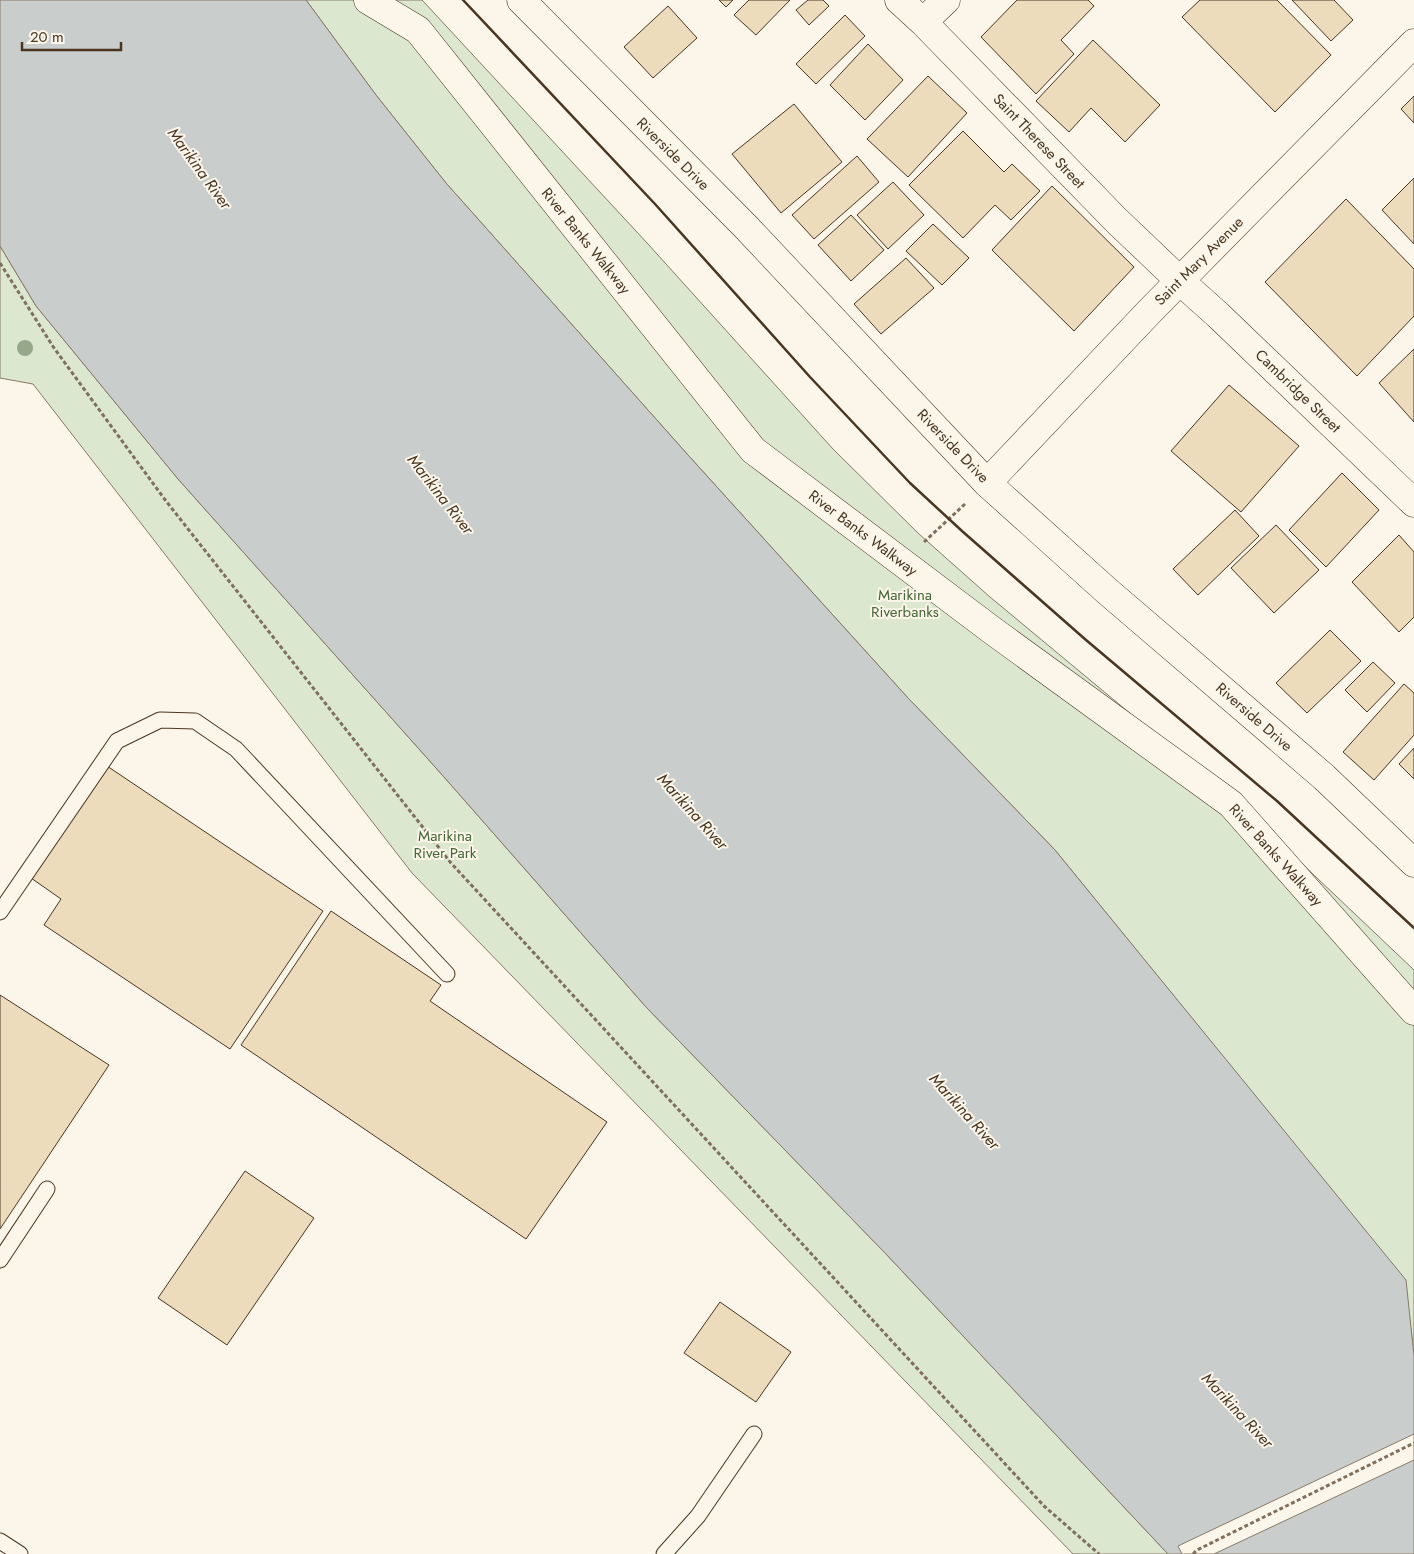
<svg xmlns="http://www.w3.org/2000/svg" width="1414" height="1554" font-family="Jost,sans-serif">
<rect width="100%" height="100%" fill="#fbf6e9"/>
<path fill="#dce7d0" stroke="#887966" d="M306,0h116l226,244 185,205 86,85 71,63 248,206 176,167v385l-9,-75 -350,-430 -147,-152 -220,-243 -242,-272 -70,-88z
M0,246l36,60 142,173 266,298 202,230 240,247 282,300h-95l-661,-681 -379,-489 -33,-6z"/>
<path fill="#c9cecd" stroke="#887966" d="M0,0h306l70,95 70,88 242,272 220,243 147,152 351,430 8,76v198h-246l-282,-300 -240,-247 -202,-230 -266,-298 -142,-173 -36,-60z"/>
<path fill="#fbf6e9" stroke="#887966" d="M1414,1434v26l-200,94h-32l-4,-8z"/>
<path fill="#ecdcbc" stroke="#4a3520" d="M719,0h14l-7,7z
M749,0h41l-34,35 -22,-20z
M808,0h15l6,6 -20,19 -13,-15z
M1017,0h71l6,6 -33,34 13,14 -38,40 -55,-57z
M1200,0h77l54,55 -56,57 -93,-95z
M1292,0h42l19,20 -22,21z
M668,6l29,32 -44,40 -29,-31z
M845,15l20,21 -49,48 -20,-20z
M1093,40l67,65 -35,37 -34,-34 -22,24 -33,-31z
M868,44l35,36 -38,40 -35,-35z
M928,76l39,37 -59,64 -41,-38z
M1414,96v27l-13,-14z
M794,104l48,58 -61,51 -49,-59z
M963,131l41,41 8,-8 28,27 -29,29 -16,-15 -32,33 -54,-53z
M857,156l22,26 -65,57 -22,-24z
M1414,178v66l-32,-34z
M893,182l31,33 -36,34 -31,-34z
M1052,186l82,81 -60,64 -82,-81z
M1346,199l68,70v47l-57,60 -92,-94z
M851,215l33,35 -33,31 -33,-36z
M933,224l36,34 -27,27 -36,-34z
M906,258l28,30 -53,46 -27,-30z
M1414,349v73l-35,-39z
M1229,385l70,61 -58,66 -70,-61z
M1342,473l37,37 -53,57 -37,-37z
M1235,510l24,26 -61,59 -25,-26z
M1276,525l43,45 -45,43 -43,-45z
M1399,535l15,17v65l-15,15 -47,-50z
M1330,630l31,31 -54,52 -31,-30z
M1373,662l22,21 -28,29 -22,-22z
M1404,684l10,9v42l-40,45 -31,-28z
M1414,748v31l-15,-15z
M107,766l216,145 -93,138 -186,-124 17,-26 -30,-21z
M331,911l110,74 -11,16 177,121 -81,117 -285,-194z
M0,995l109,70 -109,164z
M245,1171l69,47 -87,127 -69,-47z
M720,1302l71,50 -35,50 -72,-49z"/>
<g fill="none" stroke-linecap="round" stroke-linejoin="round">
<g stroke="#4a3520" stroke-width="17">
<path id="lane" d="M0,912l117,-171 43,-21 35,1 41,28 211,225
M0,1260l47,-71
M0,1541l20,13
M664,1554l34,-38 56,-82"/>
</g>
<g stroke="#4a3520" stroke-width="29">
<path id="street" d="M368,0l50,30 335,420 240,181 238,173 183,207
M521,0l225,227 241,256 120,108 217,186 90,86
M899,0l24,22 194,199 63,60 38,34 196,188
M923,22l23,-22"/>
</g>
<g stroke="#4a3520" stroke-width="29">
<path id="secondary" d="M987,483l162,-171 265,-269"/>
</g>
<path stroke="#7f6f5c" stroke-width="3" stroke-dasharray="4 2.5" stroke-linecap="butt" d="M0,263l54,85 112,153 285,362 593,643 55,48
M924,542l41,-38
M1193,1554l4,-4 217,-107"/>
<use href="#lane" stroke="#fbf6e9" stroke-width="15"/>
<use href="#street" stroke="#fbf6e9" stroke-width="28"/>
<use href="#secondary" stroke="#fbf6e9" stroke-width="28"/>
<path stroke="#4a3520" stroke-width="2.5" d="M463,0l192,204 155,173 100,106 52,48 124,109 191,161 137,127"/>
</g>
<circle fill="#96a887" cx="25" cy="348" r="8"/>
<g text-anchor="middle" stroke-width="4" stroke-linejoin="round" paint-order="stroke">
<g font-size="15" fill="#4a3520" stroke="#fbf6e9">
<text transform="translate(1039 141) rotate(46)" y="5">Saint Therese Street</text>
<text transform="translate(673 154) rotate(45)" y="5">Riverside Drive</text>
<text transform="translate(586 241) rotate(51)" y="5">River Banks Walkway</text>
<text transform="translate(1199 261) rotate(-45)" y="5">Saint Mary Avenue</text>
<text transform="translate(1298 391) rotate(44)" y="5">Cambridge Street</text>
<text transform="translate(953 446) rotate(46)" y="5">Riverside Drive</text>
<text transform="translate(863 533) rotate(37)" y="5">River Banks Walkway</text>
<text transform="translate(1254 717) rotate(41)" y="5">Riverside Drive</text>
<text transform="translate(1276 855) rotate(48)" y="5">River Banks Walkway</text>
</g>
<g font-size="15" fill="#436837" stroke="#fbf6e9">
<text x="905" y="600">Marikina<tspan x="905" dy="17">Riverbanks</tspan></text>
<text x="445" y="841">Marikina<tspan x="445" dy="17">River Park</tspan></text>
</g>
<g font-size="16" font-style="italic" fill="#4a3520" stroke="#fbf6e9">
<text transform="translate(200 168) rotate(54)" y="6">Marikina River</text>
<text transform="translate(441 494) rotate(52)" y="6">Marikina River</text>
<text transform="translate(693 811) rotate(48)" y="6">Marikina River</text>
<text transform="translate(965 1111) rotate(48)" y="6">Marikina River</text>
<text transform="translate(1238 1410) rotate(47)" y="6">Marikina River</text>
</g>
</g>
<path d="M22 42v8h99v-8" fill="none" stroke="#4a3520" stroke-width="2.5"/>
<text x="30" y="42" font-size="15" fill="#4a3520" stroke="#fbf6e9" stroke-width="4" paint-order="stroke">20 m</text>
</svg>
